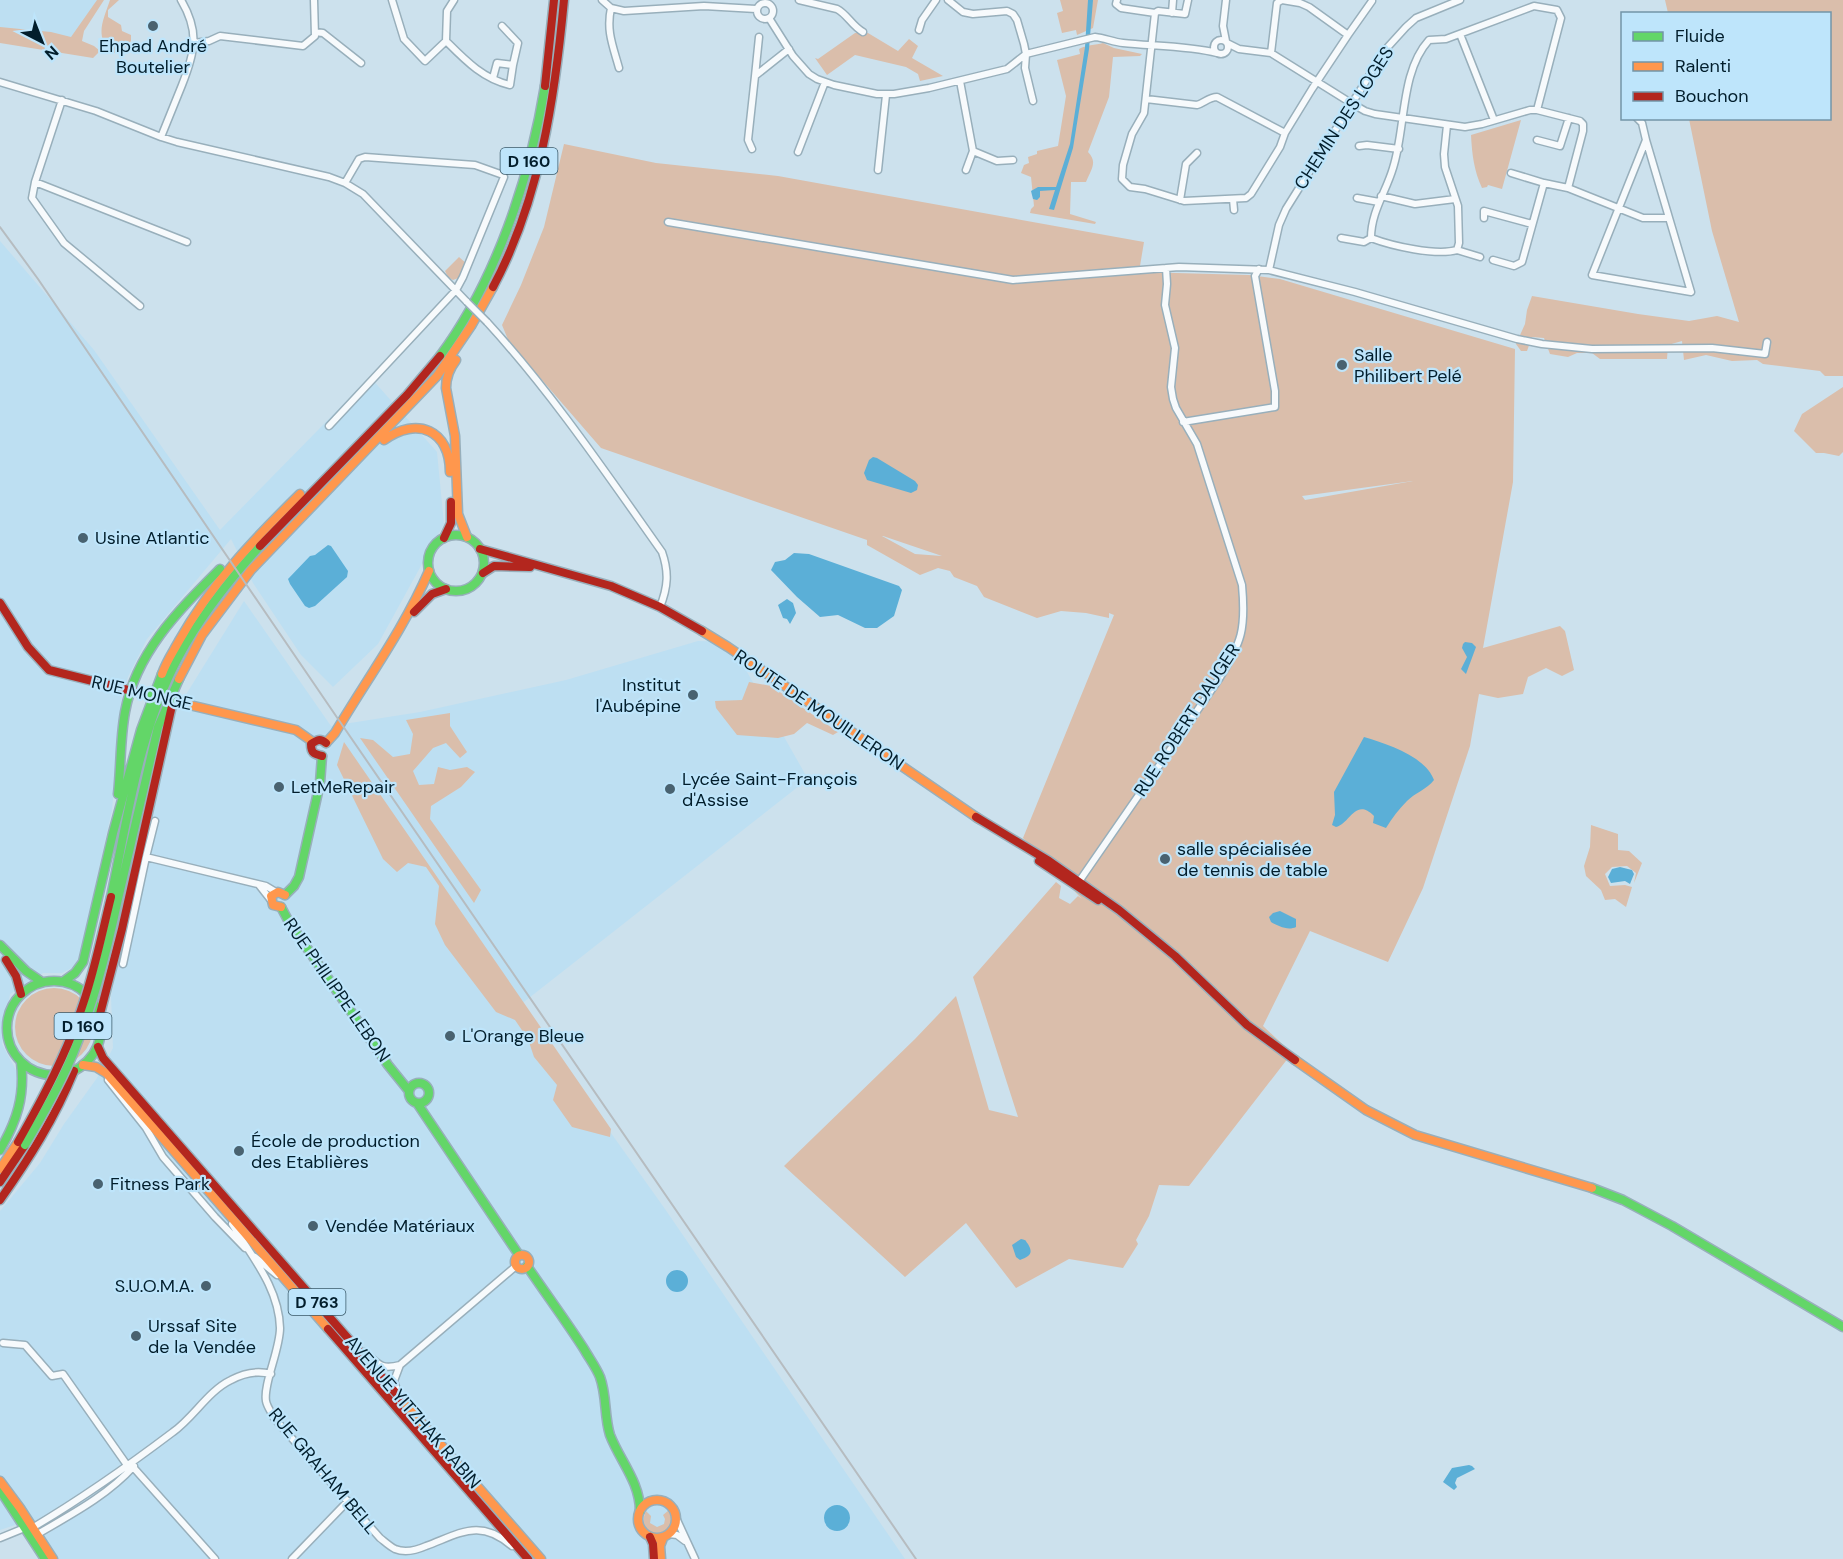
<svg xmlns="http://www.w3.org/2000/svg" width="1843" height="1559" font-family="'DM Sans',sans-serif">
<rect width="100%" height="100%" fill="#cce1ed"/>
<path fill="#bddff2" d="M0,0h100l-30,45 -70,-14z
M0,241l94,109 126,180 150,-153 67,75 7,72 -66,120 -45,43 -32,-32 -48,-72 -22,-44 -84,100 -19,38 -7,25 -9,108 -32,145 -6,12 -12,6h-19l-33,21 -8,50 15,28 -1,28 -12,32 -4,7z
M244,601l87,125 89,-14 146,-32 132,-39 32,1 78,137 -288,226 145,204 240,350h-866l-21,-35 -18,6v-319l40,-48 24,-39 33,-46 16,-30 -2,-52 66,-287z"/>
<path fill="#dabeab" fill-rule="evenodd" d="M97,0h7l-20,31 -2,10 12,5 6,5 -7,7 -93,-15v-16l51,5 20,5z
M110,0h9l-11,10v7l13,8 1,6 9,4v6l-10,11 -11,1c-15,-19 -7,-32 0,-53z
M1060,0h38l-5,28 -16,7 -1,-5 -14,3 -5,-20 6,-2z
M1665,0h178v376h-18l-5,-5 -57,-7 -6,-4 -25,1 -26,-6 -22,5 -2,-19 -14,4 -1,14h-67l-8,-6h-15l-9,4 -18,-3 -6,-16 -12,-1 -5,14h-6l-5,-7 9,-20 2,-14 5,-14 106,18 51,7 28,-5 22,6 -27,-91 -23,-112 141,-1v-104l-162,-1z
M855,33h13l30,18 11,-12 9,7 -6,12 31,18 -23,5 -2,-7 -12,-7 -51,-12 -28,20 -12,-17 3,1z
M1103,43l11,5 28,6 -2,2 -27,1 -4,40 -21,55c10,10 3,18 -2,30h-15l-1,32 26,8 -1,2 -65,-11 1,-4 3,-3 -3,-29 -10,-4 3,-8 5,-2 -1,-6 9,-3v-3l21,-5 8,-50 -9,-36 23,-6 -1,-5c6,-4 17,-4 24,-6z
M1521,120l-19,69 -14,-4 -1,2 -5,1c-8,-17 -10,-34 -11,-53z
M564,144l92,19 122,13 366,66 -5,30 110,3 31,4 235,70 -2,133 -30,166 77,-22 5,5 9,39 -12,6 -16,-8 -18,9 -5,17 -25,4 -19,-4 -9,52 -47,142 -35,74 -78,-31 -47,95 29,27 -103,133 -30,-1 -10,31 -13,24 2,4 -15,24 -54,-9 -53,29 -50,-65 -61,54 -121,-111 131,-127 41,-43 33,114 29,7 -45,-140 83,-95 5,4 -2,12 11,6 8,-8 4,3 -59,-61 91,-223 -5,-2v5l-23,-5 -25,-2 -24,7 -53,-21 -7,-11 -23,-9 -4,-6 -12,-3 -18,7 -53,-30v-5l-266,-92 -92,-106 -7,-17 19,-40 23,-58zM1413,481l-108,19 -3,-4zM882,536h1l59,20 -27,-2z
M459,257l8,7 -6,13 -8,3 -5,-3 -3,-6z
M1843,387v65l-4,4 -15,-3h-8l-22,-22 8,-17z
M749,682l22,4 67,46 -5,3 -26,-12 -13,11 -16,4 -41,-3 -21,-27 -1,-7 27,-1z
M450,713v13l17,26 -7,6 -14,-15 -13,5 -20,23 6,14 15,-1 4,-17 12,3 17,-3 8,5 -14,15 -30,19 -1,13 51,71 -7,13 -114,-165 13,2 20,17 17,-3 3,-20 -7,-14z
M344,742l267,387 -1,8 -38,-10 -19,-27 4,-15 -23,-28 -6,-18 -13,-19 -19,-8 -51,-67 -10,-21 4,-38 -13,-19 -18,-4 -11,9 -14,-13 -46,-94z
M1591,825l27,9v16l11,1 13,12 -8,20 2,-10 -9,-7 -15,1 -7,7 5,12 15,-1 7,2 -6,20 -11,-8 -10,1 -4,-10 -15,-14 -2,-10 6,-19z
M15 1027a39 39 0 1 1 78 0a39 39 0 1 1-78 0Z
M669,1510l3,11 -5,9c-15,9 -29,-3 -21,-19l5,5 -1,7 7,4 7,-3 1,-5 -2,-4z"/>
<path fill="#5bafd7" d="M1088,0h5l-4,49 -16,99 -19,62 -5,-1 6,-19 -15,1v6l-3,3 -4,-1 -2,-8 7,-4h18l14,-43 15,-97z
M873,457l4,1 38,23 3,4 -1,5 -6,3 -44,-13 -3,-7 5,-13z
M328,545l3,1 17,25 -1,6 -32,29 -6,2 -4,-2 -15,-22 -2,-5 22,-23 5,-1z
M794,553l15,1 90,32 3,4 -8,26 -17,12h-12l-27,-13 -18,2 -23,-20 -26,-27 4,-8 10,-2z
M787,599l6,4 3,10 -6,11 -3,-5 -4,-1 -5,-13z
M1465,642l7,1 4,4 -10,27 -5,-5 6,-12 -5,-9 1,-4z
M1364,737c23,7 61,19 70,43 -7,9 -19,13 -27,21 -8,8 -15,17 -21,27l-13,-5 1,-7c-19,-19 -24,8 -38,11l-4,-2 3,-10 -1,-23z
M1620,867l12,3 2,4 -4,10 -5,-3 -14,2 -3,-6 4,-8z
M1280,911l16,8v8c-8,4 -18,-1 -25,-5l-2,-5 4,-4z
M1021,1239c7,2 3,0 7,5 6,10 1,12 -8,16l-4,-3 -4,-12z
M666 1281a11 11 0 1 1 22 0a11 11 0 1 1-22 0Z
M1469,1465l3,1 3,3 -18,9 -2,5 2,4 -3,3 -11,-8 9,-14z
M824 1518a13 13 0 1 1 26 0a13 13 0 1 1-26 0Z"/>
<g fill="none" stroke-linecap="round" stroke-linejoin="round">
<g stroke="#98afbb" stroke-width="9">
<path id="street" d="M392,0l12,39 21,22 21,-20
M454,0l-7,11 -1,30c19,19 37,38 64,44l3,-20 -16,-2 -4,15
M602,0l9,8 13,3 80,-5 52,3
M799,0l38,9c10,5 15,17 26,23
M948,0l15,12 10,2 34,-3 6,3 4,6 7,24 2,10 -1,14 8,33
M1117,0l-1,4 5,4 34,5
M1188,0l-3,14 -27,-3 -3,2 -11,100 -12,21 -9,31 -1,14 8,8 15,2 39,12 62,-3 5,-4 29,-47 5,-14 27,-44 36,-54 -39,-28 -9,-4 -18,-3 -5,3 -6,50
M757 11a8 8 0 1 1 16 0a8 8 0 1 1-16 0Z
M611,8c-5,23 2,38 8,60
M1172,13l1,-13
M769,18l24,38 16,18 8,5 17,6 43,9h17l35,-6 78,-19 19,-15 69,-17c10,1 18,5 28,6 28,3 67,3 94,10
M502,26l16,17 -5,22
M919,30l3,-10 14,-20
M315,32l8,1 38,30
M1460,34l34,86
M1348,35l24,-34
M1214 47a7 7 0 1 1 14 0a7 7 0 1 1-14 0Z
M1226,41l-3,-15 3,-26
M194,43l15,-2 11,-5 83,10 12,-10 -1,-36
M1227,43l12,6 32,4 80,50 14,8 10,3 90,13 17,-3 48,-14h7l43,11 3,3v7l-15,57 -24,-5 -22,79 -8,4 -21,-6
M755,76l4,-39
M960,81l13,70 -7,19
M0,82l96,29 65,26 16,5 152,35 16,6 18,11 104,108
M1146,99l51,6c7,-2 12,-8 20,-8l68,36
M62,100l-27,82 -3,16 32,45 76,63
M1637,118l5,5 4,17
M1447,125l-3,29 1,13 13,39 1,37 -2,7c-21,6 -65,-4 -86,-12 0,-26 15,-46 22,-70 13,-40 7,-96 36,-128l17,-1 88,-33 23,4 4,8 -24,92
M161,137c7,-17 14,-35 21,-52 13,-33 18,-53 -1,-85
M1537,140l23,6 9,-28
M1646,140l45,152 -99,-17z
M1359,146l8,-1 32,4
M752,149l-4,-9 7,-64 34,-27
M973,151l24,10 16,-1
M798,152l27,-70
M878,170l8,-75
M1511,173l33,10
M35,182l152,60
M1568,188l75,30h26
M1381,196l34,8 40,-5
M1357,198l22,4
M1233,199l1,11
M1180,200l6,-36 11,-11
M1484,218v-7l48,13
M668,222l345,58 166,-13 90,3 86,22 162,47 25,5 50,5 120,-1 53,6 2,-12
M1341,238l23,4 7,-4
M1457,250l23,7
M1269,270l10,-45 7,-16 100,-160 20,-22 10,-9 44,-18
M487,322c65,71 119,151 175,230 7,20 6,35 -2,55
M1183,422l92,-15v-16l-20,-115 4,-7
M329,426l127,-136 7,-13 41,-100 -1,-2 -28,-10 -110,-8 -6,2 -14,24
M155,821l-9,36 120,29 10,6
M1078,883l141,-204c23,-37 27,-50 23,-94l-45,-141 -21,-36 -3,-9 -2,-12 4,-39 -10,-43 2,-21 -1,-16
M259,885l11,14
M123,964l23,-107
M108,1080l38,48 17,29 52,60 30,31
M232,1224c20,33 47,64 48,104 0,22 -17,56 -14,73 1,6 6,12 8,17l106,120c4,3 9,8 15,11 10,4 22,1 31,-3 35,-13 54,-28 86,0
M255,1257l22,18
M3,1343l22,2 27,31 11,-2 64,91 6,2 82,92
M365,1352c14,12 15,18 35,13
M398,1393l-4,-12 6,-16 116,-99
M677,1520l18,39
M29,1527l3,1c49,-29 96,-62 141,-96 21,-15 35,-41 58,-52 13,-7 25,-10 40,-6
M35,1534l1,1c34,-20 71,-39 98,-69
M669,1534l8,1 8,6
M0,1538l27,-11
M292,1559l56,-58"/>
</g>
<g stroke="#98afbb" stroke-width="11">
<path id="fast" d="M440,356c56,-75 90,-178 105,-270
M428 563a28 28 0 1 1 56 0a28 28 0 1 1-56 0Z
M118,794c3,-27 2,-55 7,-82 11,-60 54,-102 95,-143
M285,895l9,-9 5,-9 21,-94 2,-27
M111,897c17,-81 28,-167 68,-241 22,-41 50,-76 81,-110
M118,899l40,-172 21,-48
M281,907l8,15 99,143 21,26
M0,945l26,26 16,11
M7 1028a47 47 0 1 1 94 0a47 47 0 1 1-94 0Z
M64,981l11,-8 8,-11 30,-129 28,-103 21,-56
M409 1093a10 10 0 1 1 20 0a10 10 0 1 1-20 0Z
M417,1103l102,152
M0,1150c17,-29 25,-54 21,-88
M1592,1188l31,12 49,26 171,101
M527,1266c19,28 39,55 57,83 5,9 12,18 16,28 7,19 4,39 10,58 10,26 30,47 30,76
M0,1490l45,69"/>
</g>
<g stroke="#98afbb" stroke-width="11">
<path id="slow" d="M456,360c-7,9 -10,17 -10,28l9,48 3,78 9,23
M384,440c33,-24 66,-10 66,32
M702,631l26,16 251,172
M162,674c4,-12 11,-22 17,-33 32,-57 75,-102 121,-147
M179,679l23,-44 49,-65 186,-194 34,-50 22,-39
M181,703l115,27 17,12
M326,743l9,-10c32,-54 69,-104 94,-162
M281,907l-8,-2 -2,-9 7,-4 7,3
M1295,1060l71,50 49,25 177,53
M83,1065l13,2 10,6 222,256
M0,1169l18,-27
M515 1262a7 7 0 1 1 14 0a7 7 0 1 1-14 0Z
M401,1399l140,160
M0,1481l20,27 33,51
M638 1519a19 19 0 1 1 38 0a19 19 0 1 1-38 0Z
M661,1559l-1,-13 3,-8"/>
</g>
<g stroke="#98afbb" stroke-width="11">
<path id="jam" d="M545,86l9,-86
M493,287c47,-88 62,-190 71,-287
M444,538l7,-15v-21
M260,546l147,-151 33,-39
M480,549l131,37 49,21 42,24
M483,573l11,-7 36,1
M0,603l28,44 21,23 99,25
M414,612l18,-18 14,-5
M322,756c-8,-2 -11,-3 -11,-12 6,-4 9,-6 15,-1
M976,817l73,44 70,49 56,46 72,69 48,35
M1039,861l59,39
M6,960l10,16 5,18
M100,1014l22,-85 51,-228
M98,1047l5,11 298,341
M0,1182l25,-37
M0,1200c29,-41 55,-82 74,-129
M328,1329l200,230
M650,1537l3,7 1,15"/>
</g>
<use href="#street" stroke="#f7fafc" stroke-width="6"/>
<use href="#fast" stroke="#63d668" stroke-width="8"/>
<use href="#slow" stroke="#ff974d" stroke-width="8"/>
<use href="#jam" stroke="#b3261e" stroke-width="8"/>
<path stroke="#b6bcc0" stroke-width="2" d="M0,227l38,52 298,437 580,843"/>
<g stroke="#98afbb" stroke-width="9" stroke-linecap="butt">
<path id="street-bridge" d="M467,302l20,20"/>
</g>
<g stroke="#98afbb" stroke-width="11" stroke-linecap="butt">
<path id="fast-bridge" d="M148,695l33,8
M25,1145c16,-27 31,-53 44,-82 23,-52 37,-108 49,-164"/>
</g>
<g stroke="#98afbb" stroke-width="11" stroke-linecap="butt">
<path id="jam-bridge" d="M18,1142c25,-44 49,-89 65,-138 12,-35 19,-71 28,-107"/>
</g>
<use href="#street-bridge" stroke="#f7fafc" stroke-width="6"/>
<use href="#fast-bridge" stroke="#63d668" stroke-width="8"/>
<use href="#jam-bridge" stroke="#b3261e" stroke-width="8"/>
</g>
<g fill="#496270" stroke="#bee5fb" stroke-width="2">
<circle cx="153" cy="26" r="6"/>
<circle cx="1342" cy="365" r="6"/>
<circle cx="83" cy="538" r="6"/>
<circle cx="693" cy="695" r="6"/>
<circle cx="279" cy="787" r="6"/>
<circle cx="670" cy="789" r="6"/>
<circle cx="1165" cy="859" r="6"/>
<circle cx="450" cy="1036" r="6"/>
<circle cx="239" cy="1151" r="6"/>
<circle cx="98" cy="1184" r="6"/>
<circle cx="313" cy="1226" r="6"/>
<circle cx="206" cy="1286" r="6"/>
<circle cx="136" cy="1336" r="6"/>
</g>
<g text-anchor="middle" stroke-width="4.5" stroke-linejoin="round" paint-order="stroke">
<g fill="#bee5fb" stroke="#3a5a6a" stroke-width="1.5">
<rect x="500.5" y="148" width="57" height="26" rx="4.5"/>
<rect x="54.5" y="1013" width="57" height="26" rx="4.5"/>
<rect x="288.5" y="1289" width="57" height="26" rx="4.5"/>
</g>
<g font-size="16" font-weight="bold" fill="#021e2c">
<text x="529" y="167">D 160</text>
<text x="83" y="1032">D 160</text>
<text x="317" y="1308">D 763</text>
</g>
<g font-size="18" fill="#021e2c" stroke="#bee5fb" text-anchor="start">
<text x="153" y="52" text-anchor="middle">Ehpad André<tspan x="153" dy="21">Boutelier</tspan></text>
<text x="1354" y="361">Salle<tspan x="1354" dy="21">Philibert Pelé</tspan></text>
<text x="95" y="544">Usine Atlantic</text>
<text x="681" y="691" text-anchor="end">Institut<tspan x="681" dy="21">l'Aubépine</tspan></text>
<text x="682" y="785">Lycée Saint-François<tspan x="682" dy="21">d'Assise</tspan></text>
<text x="291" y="793">LetMeRepair</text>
<text x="1177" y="855">salle spécialisée<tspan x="1177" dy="21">de tennis de table</tspan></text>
<text x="462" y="1042">L'Orange Bleue</text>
<text x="251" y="1147">École de production<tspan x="251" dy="21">des Etablières</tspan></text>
<text x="110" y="1190">Fitness Park</text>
<text x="325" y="1232">Vendée Matériaux</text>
<text x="194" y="1292" text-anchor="end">S.U.O.M.A.</text>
<text x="148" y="1332">Urssaf Site<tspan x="148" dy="21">de la Vendée</tspan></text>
</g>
<g font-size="18" fill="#021e2c" stroke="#bee5fb">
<text transform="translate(1344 118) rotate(-57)" y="6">CHEMIN DES LOGES</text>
<text transform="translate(142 693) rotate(13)" y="6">RUE MONGE</text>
<text transform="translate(819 710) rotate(34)" y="6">ROUTE DE MOUILLERON</text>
<text transform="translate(1187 720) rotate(-57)" y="6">RUE ROBERT DAUGER</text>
<text transform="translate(337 990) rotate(55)" y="6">RUE PHILIPPE LEBON</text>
<text transform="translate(413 1412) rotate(49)" y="6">AVENUE YITZHAK RABIN</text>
<text transform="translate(323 1471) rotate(50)" y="6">RUE GRAHAM BELL</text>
</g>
</g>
<rect x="1621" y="12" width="210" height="108" fill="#bee5fb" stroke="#7395a8" stroke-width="1.5"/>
<rect x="1633" y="32" width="30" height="9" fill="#63d668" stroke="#7395a8" stroke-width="1.5"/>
<text x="1675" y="42" font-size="18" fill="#021e2c">Fluide</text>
<rect x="1633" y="62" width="30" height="9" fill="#ff974d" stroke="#7395a8" stroke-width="1.5"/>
<text x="1675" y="72" font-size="18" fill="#021e2c">Ralenti</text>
<rect x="1633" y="92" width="30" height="9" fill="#b3261e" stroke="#7395a8" stroke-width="1.5"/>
<text x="1675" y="102" font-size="18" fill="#021e2c">Bouchon</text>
<g transform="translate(42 42) rotate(138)" stroke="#bee5fb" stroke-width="4.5" paint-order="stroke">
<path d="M0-4.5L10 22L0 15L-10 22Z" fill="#021e2c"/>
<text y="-9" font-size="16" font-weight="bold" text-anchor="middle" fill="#021e2c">N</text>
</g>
</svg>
